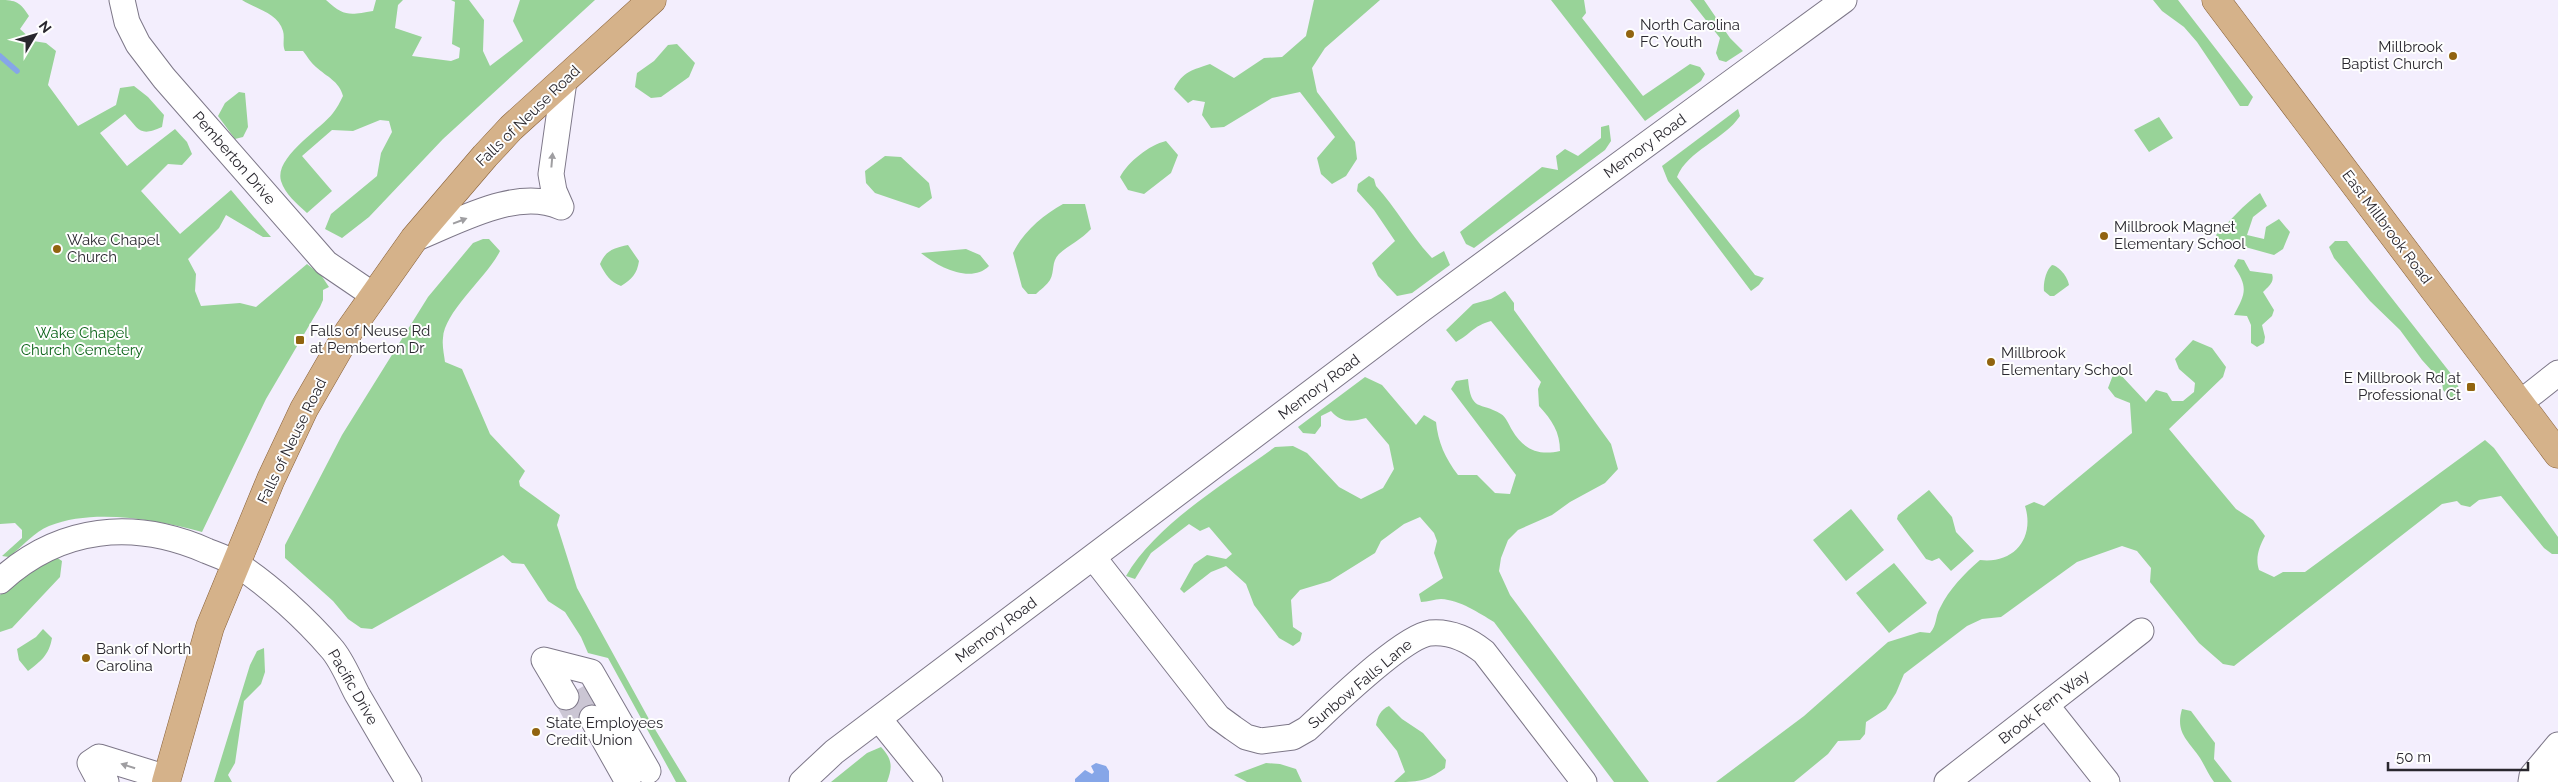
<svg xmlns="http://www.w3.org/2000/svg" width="2558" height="782" font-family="Raleway,sans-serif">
<rect width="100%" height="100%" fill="#f3eefd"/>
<path fill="#98d398" d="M0,0c16,0 20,2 29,16l-9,13 13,12 13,2 10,8 -8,34 30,41 38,-21 4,-17 14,-2 14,11 16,18 -2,12c-22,10 -23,3 -37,-13l-25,19 27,33 48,-37 12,13 5,12 -10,11 -14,-1 -27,27 39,43 51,-44 40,47h-8l-37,-22 -7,13 -31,31 8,15 -1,17 6,15 39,-3 16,4 51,-43 14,11 8,12 -6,3v10l-3,7 -54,92 -64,133c-46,-12 -107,-24 -153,-6 -14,5 -28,22 -40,31l-7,-1 20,-18v-8l-7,-7 -15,1z
M242,0h84c18,17 24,15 47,11l3,-11h27l-5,5 -3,23 27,9 -10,19 39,5 8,-3 1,-10 -8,-4 3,-42 -4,-2h18l15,20 -1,31 7,15 33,-25 -10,-20 7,-21h75l-152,139 -74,78 -27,21 -17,-9 6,-15 46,-38 4,-23 11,-21 -3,-11 -9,-1 -27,11 -21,-1 -30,26 30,35 -25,22c-10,-9 -22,-19 -26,-32 -7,-24 40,-52 52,-68 4,-5 7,-11 10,-17 -4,-15 -16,-19 -27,-29 -5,-4 -9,-11 -13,-16h-18c-3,-6 0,-13 -2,-20 -5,-18 -27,-22 -41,-31z
M1314,0h66l-55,48 -13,20 5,24 38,50 2,17 -11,17 -14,8 -11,-10 -4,-16 18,-21 -35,-45 -28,6 -48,29 -13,1 -9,-13 3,-13 -12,-2 -5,3 -14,-14c9,-18 19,-19 36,-25l24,14 30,-20 18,-1 24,-21z
M1551,0h33l2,13 -4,5 61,78 47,-32 10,3 5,7 -4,7 -56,40z
M1690,0h14l26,38 13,13 -17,11 -7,-2 -3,-7 4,-15z
M2153,0h25l75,97 -5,9h-8l-43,-64 -13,-15 -22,-16z
M677,44l18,19 -6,14 -28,20 -10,1 -16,-11 2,-14 17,-12 14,-16z
M239,92l6,1 3,34 -5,10 -8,2 -17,-23 7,-13z
M1738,109l2,7c-16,24 -52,34 -63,61l78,98 9,3 -5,7 -8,6 -83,-110 -6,-15z
M2159,117l14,21 -24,14 -15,-22z
M1609,125l2,16 -6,9 -131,98 -8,-4 -6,-12 82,-65 16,3 -2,-14 9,-7 13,7 23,-18v-11z
M1166,141l12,14 -7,18 -27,21 -16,-4 -8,-13c8,-15 29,-32 46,-36z
M885,156l16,1 28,26 3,15 -13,10 -44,-15 -9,-10 -1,-12z
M1369,176l5,3 2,7c21,23 35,50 56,72l12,-7 6,14 -38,28 -15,3 -19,-20 -6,-13 23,-22 -21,-31 -17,-19 1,-7z
M2260,193l7,13 -14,11 -6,18 17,4 2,-12 13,-8 11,13 -7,17 -9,6 -54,-15 -4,-5c14,-14 27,-30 44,-42z
M1063,204h22l6,25c-10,11 -22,16 -32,25 -8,8 -4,17 -9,26 -3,5 -10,10 -14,14h-8l-6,-7 -9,-34c10,-21 30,-38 50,-49z
M483,239h6l11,12c-13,26 -56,61 -57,87 -1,8 1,16 2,24l17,7 28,65 35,37 -6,10 1,5 40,29 -3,10 20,63 73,133 37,61h-11l-68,-124 -20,-5 -7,-16 -16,-25 -17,-11 -24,-37 -12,-1 -9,-8 -131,74 -11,-1 -13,-9 -15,-18 -48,-43v-13l57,-110 86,-138 45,-54z
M2335,241h12l105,134 7,13v7l-6,5 -10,-10 -1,-8 -20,-22 -22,-30 -30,-29 -36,-43 -5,-11z
M628,245l11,16c-2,13 -7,18 -18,25 -11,-4 -16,-12 -21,-22 6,-14 14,-16 28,-19z
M966,249l14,6 9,11c-18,18 -51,1 -68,-13z
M2238,259l6,1 6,11 22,3c3,8 -4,13 -9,18l11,18 -2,6 -10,9 3,12 -1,6 -7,4 -6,-4v-18l-4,-9 -13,-1c12,-22 14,-28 0,-49z
M2052,265c7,1 16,12 17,20l-15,11h-4l-6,-5c-1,-8 2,-21 8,-26z
M1505,291l9,12v7l97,134 7,25 -13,14 -35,19 -18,13 -34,15 -10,10 -7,18 -2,13 11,24 139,187h-35l-120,-160c-15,-9 -34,-22 -53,-23 -6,0 -13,3 -20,3l-2,-8 24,-16 -9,-25 3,-12 -3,-8 -14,-16 -16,7 -23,17 -6,12 -45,28 -30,9 -9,10 2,27 9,6 -2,8 -7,5 -14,-8 -25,-33 -8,-21 -20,-18 -15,6 -27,21 -4,-4 14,-25 13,-9 19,4 6,-5 -23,-27 -9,4 -11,-7 -38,29 -16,26 -9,-3c30,-52 101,-94 149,-129l18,-1 14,7 32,34 22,12 22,-11 11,-19 -5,-24 -23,-27c-14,4 -25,5 -35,-7l-10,5v10l-6,8 -12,-1 -5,-6 67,-50 17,8 34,40 8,-10 12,7c2,20 9,36 22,53h19l18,18 15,1 6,-19 -65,-86 5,-8 12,-2c3,34 12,22 33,35 5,3 8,11 11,16 11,19 26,26 48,21 0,-19 -8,-31 -21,-45l-1,-17 3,-7 -50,-61c-18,5 -19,12 -35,21l-10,-12 27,-26 18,-5z
M2193,340l19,8 14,19 -3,10 -54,52 67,80 17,11 12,16c-6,11 -10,22 -6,34l15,7 9,-5h22l180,-132 9,8 64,89v17h-6l-8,-6 -43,-52 -22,4 -9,7 -9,-2 -4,-4 -15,3 -208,162 -11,-2 -24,-21 -49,-61 1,-14 -14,-17 -15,-5 -45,16 -76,55 -19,2 -15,7 -63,48 -8,19 -10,16 -20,13 -1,12 -5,6 -22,1 -10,13 -34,28h-78l88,-66 84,-74 32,-10 10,1c7,-8 5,-16 10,-25 9,-19 25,-35 40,-48 34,4 55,-22 45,-54l9,-4 10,4 88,-73 -2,-30 -15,-6 -7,-9 5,-13 5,-3 28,30 10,-12 11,3 5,8h11l11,-9 1,-9 -16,-14 -4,-10z
M1929,490l23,27 4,15 18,19 -23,20 -12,-13 -7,3 -6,-2 -29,-40 1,-4z
M1851,509l33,41 -38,31 -33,-41z
M53,555l9,6 -2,16 -48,51 -12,4v-37z
M1894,563l33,40 -38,30 -33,-40z
M43,629l9,9c-3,17 -11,23 -24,33l-9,-11 -2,-11 19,-12z
M264,648l1,24 -4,12 -17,17 -9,62 -7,12 4,7h-18l36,-117 7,-14z
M1389,706l13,13 21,14 23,27 -1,8c-19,14 -28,14 -51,14l11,-10 -8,-21 -21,-26c2,-9 4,-15 13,-19z
M2182,709l9,2 24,32 -1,16 18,23h-18c-6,-8 -9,-16 -14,-24 -12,-18 -25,-25 -18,-49z
M881,747c11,12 12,19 6,35h-56l36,-29z
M1266,763l14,1 16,5 6,13h-55l-13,-7z"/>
<path fill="#86a6e8" d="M1096,763l10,3 3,5v11h-34v-3l10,-9 7,4 2,-2 -3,-6z"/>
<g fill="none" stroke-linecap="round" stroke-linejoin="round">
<path stroke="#86a6e8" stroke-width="5.5" d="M0,56l17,15"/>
<path stroke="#cbc6d4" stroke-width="25" stroke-dasharray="25 12" stroke-linecap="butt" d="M582,687l16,28
M566,697l15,27"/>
<g stroke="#7d7788" stroke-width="27">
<path id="minor" d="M122,0l5,22 11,22 26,34 162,185 47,32
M561,207l-7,-16 -3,-17 13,-93
M414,239c43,-17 102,-52 147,-32
M2520,403l38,-30
M1093,557l125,160 15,11 13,9 15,4 32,-4 14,-8c24,-22 95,-92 123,-96 20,-2 39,7 54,19l100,130
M0,581c60,-55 134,-62 207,-30 10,4 22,8 31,14 32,21 68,54 93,83 11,12 18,31 26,46 17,29 34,59 52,88
M544,660l47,12 57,99
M544,660l22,37
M2046,705l61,77
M592,718l36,64
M879,719l51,63
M106,782l-8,-4 -8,-15 9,-6 68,21
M802,782l32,-30 588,-443 422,-309
M1947,782l194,-151
M2531,782l1,-6 26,-31
M2550,782l8,-7"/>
</g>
<g stroke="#876037" stroke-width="29">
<path id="major" d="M2216,0l342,454
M166,782l44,-155 61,-148 33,-70 45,-78 65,-92 71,-83 26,-28 141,-128"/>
</g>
<use href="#minor" stroke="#fff" stroke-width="25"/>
<use href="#major" stroke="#d5b28a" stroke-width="28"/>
</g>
<defs><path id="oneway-solid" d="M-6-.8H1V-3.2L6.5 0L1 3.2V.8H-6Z" transform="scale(1.25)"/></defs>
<g fill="#9f9ea1">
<use href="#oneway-solid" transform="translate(552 160) rotate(-85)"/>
<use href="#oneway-solid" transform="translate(460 221) rotate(-21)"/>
<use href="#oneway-solid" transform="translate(128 766) rotate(-162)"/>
</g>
<g fill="#91640f" stroke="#fefefe" stroke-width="2">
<circle cx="1630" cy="34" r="5"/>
<circle cx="2453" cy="56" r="5"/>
<circle cx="2104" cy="236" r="5"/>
<circle cx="57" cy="249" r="5"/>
<rect x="295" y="335" width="10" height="10" rx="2.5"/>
<circle cx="1991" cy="362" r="5"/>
<rect x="2466" y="382" width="10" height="10" rx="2.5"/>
<circle cx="86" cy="658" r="5"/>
<circle cx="536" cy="732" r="5"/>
</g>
<g text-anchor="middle" stroke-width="4" stroke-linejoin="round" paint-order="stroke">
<g font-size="15" fill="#29272e" stroke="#fefefe" text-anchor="start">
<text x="1640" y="30">North Carolina<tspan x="1640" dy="17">FC Youth</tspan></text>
<text x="2443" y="52" text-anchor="end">Millbrook<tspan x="2443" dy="17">Baptist Church</tspan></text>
<text x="2114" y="232">Millbrook Magnet<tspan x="2114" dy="17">Elementary School</tspan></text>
<text x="67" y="245">Wake Chapel<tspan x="67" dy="17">Church</tspan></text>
<text x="310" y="336">Falls of Neuse Rd<tspan x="310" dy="17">at Pemberton Dr</tspan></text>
<text x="2001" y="358">Millbrook<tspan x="2001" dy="17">Elementary School</tspan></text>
<text x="2461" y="383" text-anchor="end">E Millbrook Rd at<tspan x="2461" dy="17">Professional Ct</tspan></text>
<text x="96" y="654">Bank of North<tspan x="96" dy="17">Carolina</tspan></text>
<text x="546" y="728">State Employees<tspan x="546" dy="17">Credit Union</tspan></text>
</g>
<g font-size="15" fill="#29272e" stroke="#fefefe">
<text transform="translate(528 116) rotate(-44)" y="5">Falls of Neuse Road</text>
<text transform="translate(1645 146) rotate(-36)" y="5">Memory Road</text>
<text transform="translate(234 158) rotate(49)" y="5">Pemberton Drive</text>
<text transform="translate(2387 227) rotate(53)" y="5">East Millbrook Road</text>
<text transform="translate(1319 387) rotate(-37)" y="5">Memory Road</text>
<text transform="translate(292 441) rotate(-64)" y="5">Falls of Neuse Road</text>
<text transform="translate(996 630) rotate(-37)" y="5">Memory Road</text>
<text transform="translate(1360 684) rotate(-40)" y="5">Sunbow Falls Lane</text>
<text transform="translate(353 687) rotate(60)" y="5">Pacific Drive</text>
<text transform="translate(2044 707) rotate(-38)" y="5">Brook Fern Way</text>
</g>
<g font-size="15" fill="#0d641a" stroke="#fefefe">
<text x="82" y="338">Wake Chapel<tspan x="82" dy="17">Church Cemetery</tspan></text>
</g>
</g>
<g transform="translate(35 35) rotate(52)" stroke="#fefefe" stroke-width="4" paint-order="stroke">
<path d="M0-4L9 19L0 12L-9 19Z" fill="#29272e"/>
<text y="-8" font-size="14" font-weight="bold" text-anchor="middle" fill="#29272e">N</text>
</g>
<path d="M2388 762v8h140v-8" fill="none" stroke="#29272e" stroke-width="2.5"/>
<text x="2396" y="762" font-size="15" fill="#29272e" stroke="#fefefe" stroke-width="4" paint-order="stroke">50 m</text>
</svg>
